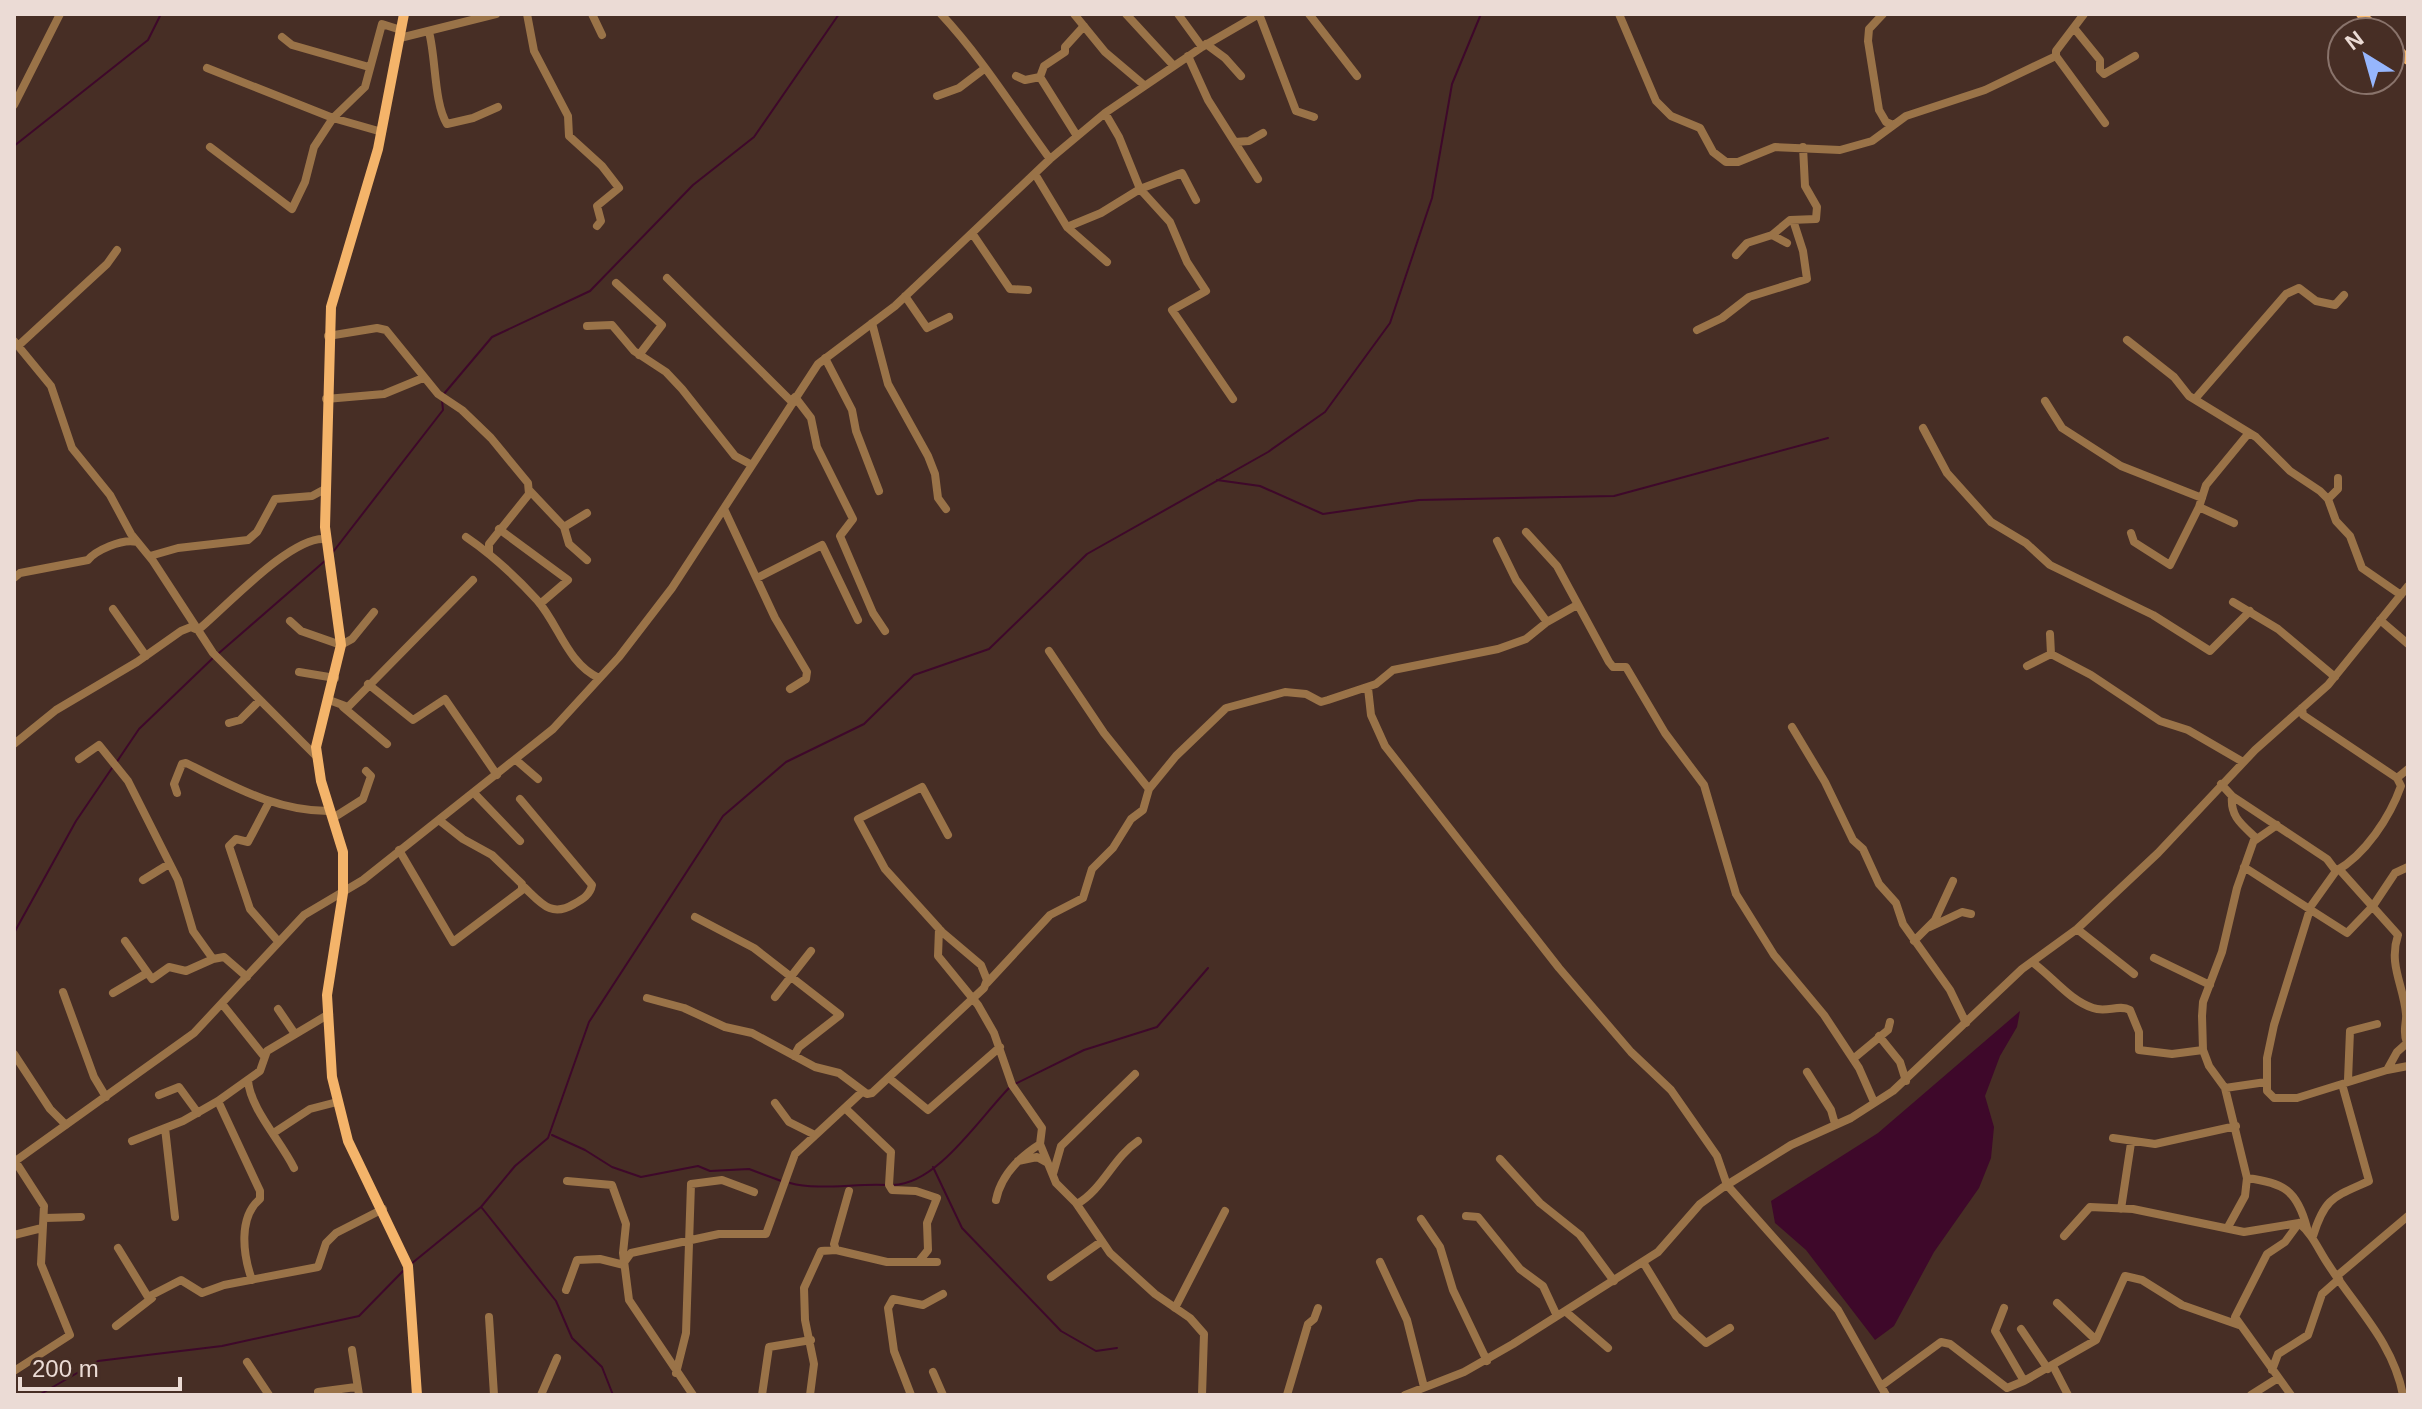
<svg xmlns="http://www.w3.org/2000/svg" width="2422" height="1409" font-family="Helvetica,sans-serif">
<rect width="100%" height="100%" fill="#472e25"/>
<path fill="#3e082a" d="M2020,1011l-3,16 -17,29 -15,40 9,31 -3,31 -12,30 -45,64 -40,74 -19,14 -69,-90 -31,-27 -4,-22 107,-68z"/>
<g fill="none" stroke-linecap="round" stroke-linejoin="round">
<path stroke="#3e082a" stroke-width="2" d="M14,146l134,-106 13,-26
M443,395l49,-58 98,-46 103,-106 61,-48 85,-123
M1217,480l43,6 63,28 96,-14 195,-4 214,-58
M333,552l110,-142 -1,-10
M219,653l107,-93
M116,763l23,-34 75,-72
M14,933l62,-112 36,-53
M1015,1084l69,-34 73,-23 51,-59
M552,1135l33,15 27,17 29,10 57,-11 12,5 39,-2 35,13
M933,1167l29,61 99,103 35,20 21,-3
M790,1183c28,8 66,0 97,2
M893,1185c45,-1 87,-68 117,-98
M482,1208l74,93 16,37 30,29 11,28
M411,1264l70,-57 34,-41 33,-28 41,-116 134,-206 63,-54 78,-38 50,-49 75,-26 98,-95 181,-102 57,-40 65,-89 42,-125 20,-114 29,-70
M39,1395l59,-34 124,-15 137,-30 44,-45"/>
<path stroke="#9a7348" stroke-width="8" d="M527,14l7,37 34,65 1,20 33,30 17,22 -22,18 4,15 -4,5
M592,14l10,21
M941,14c41,44 73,96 109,145
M1074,14l31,38 39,33
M1126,14l47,51
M1178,14l24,33
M1259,14l37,97 18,6
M1309,14l48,62
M1619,14l37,87 15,15 29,12 13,24 13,10h12l37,-15 65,3 32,-9 34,-25 79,-26 71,-34 49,67
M1883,14l-14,15 -1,12 11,69 7,12 7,3
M2074,28l26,32v10l4,4 31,-18
M429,32c7,26 5,72 18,92l26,-6 25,-11
M282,37l10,8 77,22
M400,38l96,-24
M1206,44l19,14 16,18
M1188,56l20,44 50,79
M2056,56v-5l28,-37
M207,68l126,50 49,14
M1016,76l9,4 15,-3 4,-11 21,-14v-5l19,-21
M1040,77l37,59
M937,96l22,-8 25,-19
M14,105l46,-91
M1105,113l14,24 21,52 30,33 17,40 19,29 -34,19 61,89
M1235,142l14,-1 14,-8
M210,147l82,62 13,-27 9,-35 19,-29 32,-31 17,-63 19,6
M1035,174l32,53 40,35
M1067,227l34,-14 39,-24 42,-16 14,27
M972,233l38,56 18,1
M1772,235l15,8
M1736,255l11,-12 25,-8 18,-15 26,-1 1,-12 -12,-21 -2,-39
M667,278l126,125
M616,283l46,42 -23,30
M905,296l22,32 22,-11
M872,323l16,61 40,72 7,18 3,24 8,11
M587,326l25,-1 22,26 32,21 16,17 53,67 17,9
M1697,330l25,-12 27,-21 58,-18 -4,-28 -10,-31
M328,336l49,-8 9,2 52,64 24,16 29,28 37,45 1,11 -40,50v9
M2127,340l47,37 15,19 67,41 34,34 30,20 8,8 8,22 14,15 12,32 39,27
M14,341l37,45 21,62 38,47 21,39 22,27 60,92 104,104
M18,346l89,-82 10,-14
M825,358l27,52 4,21 23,60
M795,397l16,21 6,29 36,72 -13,17 33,77 12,18
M326,399l58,-5 39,-16
M2195,399l91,-105 13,-6 17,13 19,4 9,-10
M2045,401l17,27 59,38 81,32
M1923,428l24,45 44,49 35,21 24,22 103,50 57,36 40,-40
M530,491l34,36 5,17 18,16
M2328,499l10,-10v-11
M725,511l50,107 32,54 -1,7 -16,10
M2234,523l-35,-16 7,-22 42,-51
M564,527l23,-14
M499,529l69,51 -28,24
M1526,532l31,34 52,96 4,5h13l39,66 39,52 32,109 38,61 50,60 35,53 15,34
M2131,533l3,9 36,23 29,-58
M466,537c25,17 50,40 71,63 22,25 30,63 62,78
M1497,541l19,39 31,42
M150,556l28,-8 70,-8 9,-8 18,-33 37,-3 13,-7
M14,578l6,-5 68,-13c7,-9 34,-22 49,-18
M757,578l65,-33 36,75
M2233,602l45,27 57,48
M113,609l33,47
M2380,620l28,24
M290,621l11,10 40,14 11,-6 22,-27
M2050,634l1,20
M2027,666l24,-12 40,21 69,46 28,9 55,32
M299,672l36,6
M368,684l45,36 32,-21 52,76
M1368,688l3,27 14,31 174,222 72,84 40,38 46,66 10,29 111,125 48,85
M329,700l19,7 125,-127
M343,707l44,37
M2302,708l1,7 94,63 4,8c-11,31 -36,69 -65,85l-25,35 -37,119 -7,33v33l7,7h23l90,-28 10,-18 10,-9c-5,-12 0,-20 -1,-29 -2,-28 -18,-49 -8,-79l-59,-66
M229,723l11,-3 19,-19
M1792,727l33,55 28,58 10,9 16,35 17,19 7,21 47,66 16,33
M14,744l42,-34 81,-48 44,-31 10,-4 7,3c29,-24 93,-94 127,-91
M79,759l20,-14 29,36 50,99 15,51 20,28 11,-2 23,20
M516,760l22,19
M2397,778l11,-9
M2221,784l11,12c-2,20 9,28 23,41l-18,51 -15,64 -19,50 -1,14 1,34 6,16 16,22 22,90 -2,18 -17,31
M1149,789l27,-33 50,-48 59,-16 21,2 15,8 7,-2 48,-16 17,-14 105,-21 28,-10 21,-17 30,-17
M177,793l-3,-9 8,-20 4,-1c47,23 91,49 145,48
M475,794l45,47
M2232,796l95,63 9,12
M520,799l72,86c-2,10 -9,14 -18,19 -23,14 -33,-1 -50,-17
M269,802l-21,40 -12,-3 -7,7 21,63 27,31
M333,818l30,-19 8,-23 -5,-5
M2254,841l23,-16
M399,850l54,92 69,-52v-6l-30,-29 -29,-16 -24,-19
M2244,867l103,66 26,-27 22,-33 13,-6
M143,880l26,-16
M695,917l59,31 86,67 -41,32 -5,9
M1930,927l32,-15 9,2
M939,929l-1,27 40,49 16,28 18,52 30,43 -2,16 16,39 20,20 34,50 45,41 35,24 14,16 -2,61
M2077,929l57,45
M125,941l27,38 17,-12 17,4 27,-12
M1914,941l21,-21 18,-39
M2154,958l56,27
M2032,962c21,15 37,38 61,46 13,5 26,-4 37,2l9,22v18l33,4 31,-4
M987,983l63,-68 33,-17 9,-29 21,-21 18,-29 12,-9 6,-21 -45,-56 -55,-82
M63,992l31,85 12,20
M113,993l34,-20
M775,997l36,-46
M647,998l37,10 41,19 27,6 63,34 24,6 28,21 5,-1 112,-105 3,-8 -6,-15 -39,-33 -57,-63 -27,-50 64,-32 26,48
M223,1005l40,50
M278,1009l17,25
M1879,1036l21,26 6,19
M14,1054l36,55 16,16
M1853,1059l35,-29 2,-8
M2387,1070l21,-4
M1807,1072l24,38 4,14
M889,1078l39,32 72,-63
M248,1080c2,29 33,61 46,88
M2348,1080l2,-49 27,-7
M2225,1088l41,-6
M159,1095l20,-8 19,26
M218,1101l42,90v8c-22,18 -17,56 -8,81
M775,1103l14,19 24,12
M846,1109l45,43 -2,33 3,5 24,1 21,7 -10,25 1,27 -8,10
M165,1128l10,89
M275,1132l35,-23 27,-7
M2113,1138l42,6 81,-18
M132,1141l51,-20 35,-20 42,-30 7,-20 62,-37
M1500,1159l40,44 40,32 34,46
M1018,1161l19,-4 9,5
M14,1162l180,-129 110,-118 59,-35 190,-151 66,-72 53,-69 146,-224 77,-58 155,-147 55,-46 97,-66 57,-33
M1053,1174l8,-28 74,-72
M2247,1178c37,5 50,12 60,50
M567,1181l45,4 14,39 -3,29 6,47 64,95
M996,1200c5,-25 22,-42 44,-56
M1077,1204c26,-15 36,-46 61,-63
M2121,1209l10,-66
M1466,1216l12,1 42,52 23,17 14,30
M45,1218l36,-1
M1421,1219l19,28 13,43 34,71
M14,1235l28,-7
M2064,1236l26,-29 43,2 111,23 55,-9c14,12 19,26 29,41 28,44 65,78 75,131
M2313,1236c12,-39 21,-39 56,-55l-27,-97
M118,1248l30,49 33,-17 21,13 22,-8 94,-18 8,-24 10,-10 47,-24
M836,1250l51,12h50
M1380,1262l27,58 17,67
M1643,1262l33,54 30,27 24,-15
M623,1264l8,-11 88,-19h47l29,-80 68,-63
M2337,1276l71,-60
M1051,1277l51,-36
M566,1290l11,-30 23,-1 24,6
M2057,1303l39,37
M1175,1308l50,-97
M2004,1308l-9,23 29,50 72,-41 29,-64 17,4 40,25 57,20
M1565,1311l43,37
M489,1317l5,78
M116,1326l36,-28
M2021,1329l27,40
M352,1350l7,45
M247,1362l22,33
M2053,1366l15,29
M2272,1370l6,-16 30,-19 14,-41 17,-15
M14,1371l56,-36 -29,-71 3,-58 -29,-45
M933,1372l10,23
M676,1373l10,-40 5,-149 31,-4 32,12
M1881,1386l60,-44 9,2 57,44 17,-7
M318,1392l38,-5
M541,1395l16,-37
M762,1395l7,-48 42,-7
M810,1395l4,-31 -9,-44 -1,-32 17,-37 15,-1 -2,-6 15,-53
M911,1395l-17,-44 -6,-43 5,-9 30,6 20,-11
M1287,1395l21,-71 6,-5 4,-11
M1405,1395l59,-23 49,-28 145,-92 42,-48 22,-16 69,-43 60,-27 42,-27 129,-122 55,-40 81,-76 97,-103 73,-65 80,-99
M2251,1395l27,-17
M2291,1395l-56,-78 32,-63 18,-12 14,-19"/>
<path stroke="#f4b46a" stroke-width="10" d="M404,14l-26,135 -47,158 -6,220 16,118 -25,102 5,34 22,71v41l-16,102 5,82 16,64 60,125 9,129
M2361,14l18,18
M2390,42l18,18"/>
</g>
<rect width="2422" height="1409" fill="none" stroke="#ebdbd5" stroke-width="32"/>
<g transform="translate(2366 56) rotate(323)"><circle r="38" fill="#472e25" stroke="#89736b" stroke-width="2"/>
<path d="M0-6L14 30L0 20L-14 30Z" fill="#96b6fd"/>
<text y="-12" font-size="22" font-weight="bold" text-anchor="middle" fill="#ebdbd5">N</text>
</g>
<path d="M20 1377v12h160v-12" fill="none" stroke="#ebdbd5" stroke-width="4"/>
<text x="32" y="1377" font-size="24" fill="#ebdbd5" stroke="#472e25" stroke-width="6" paint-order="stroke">200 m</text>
</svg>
